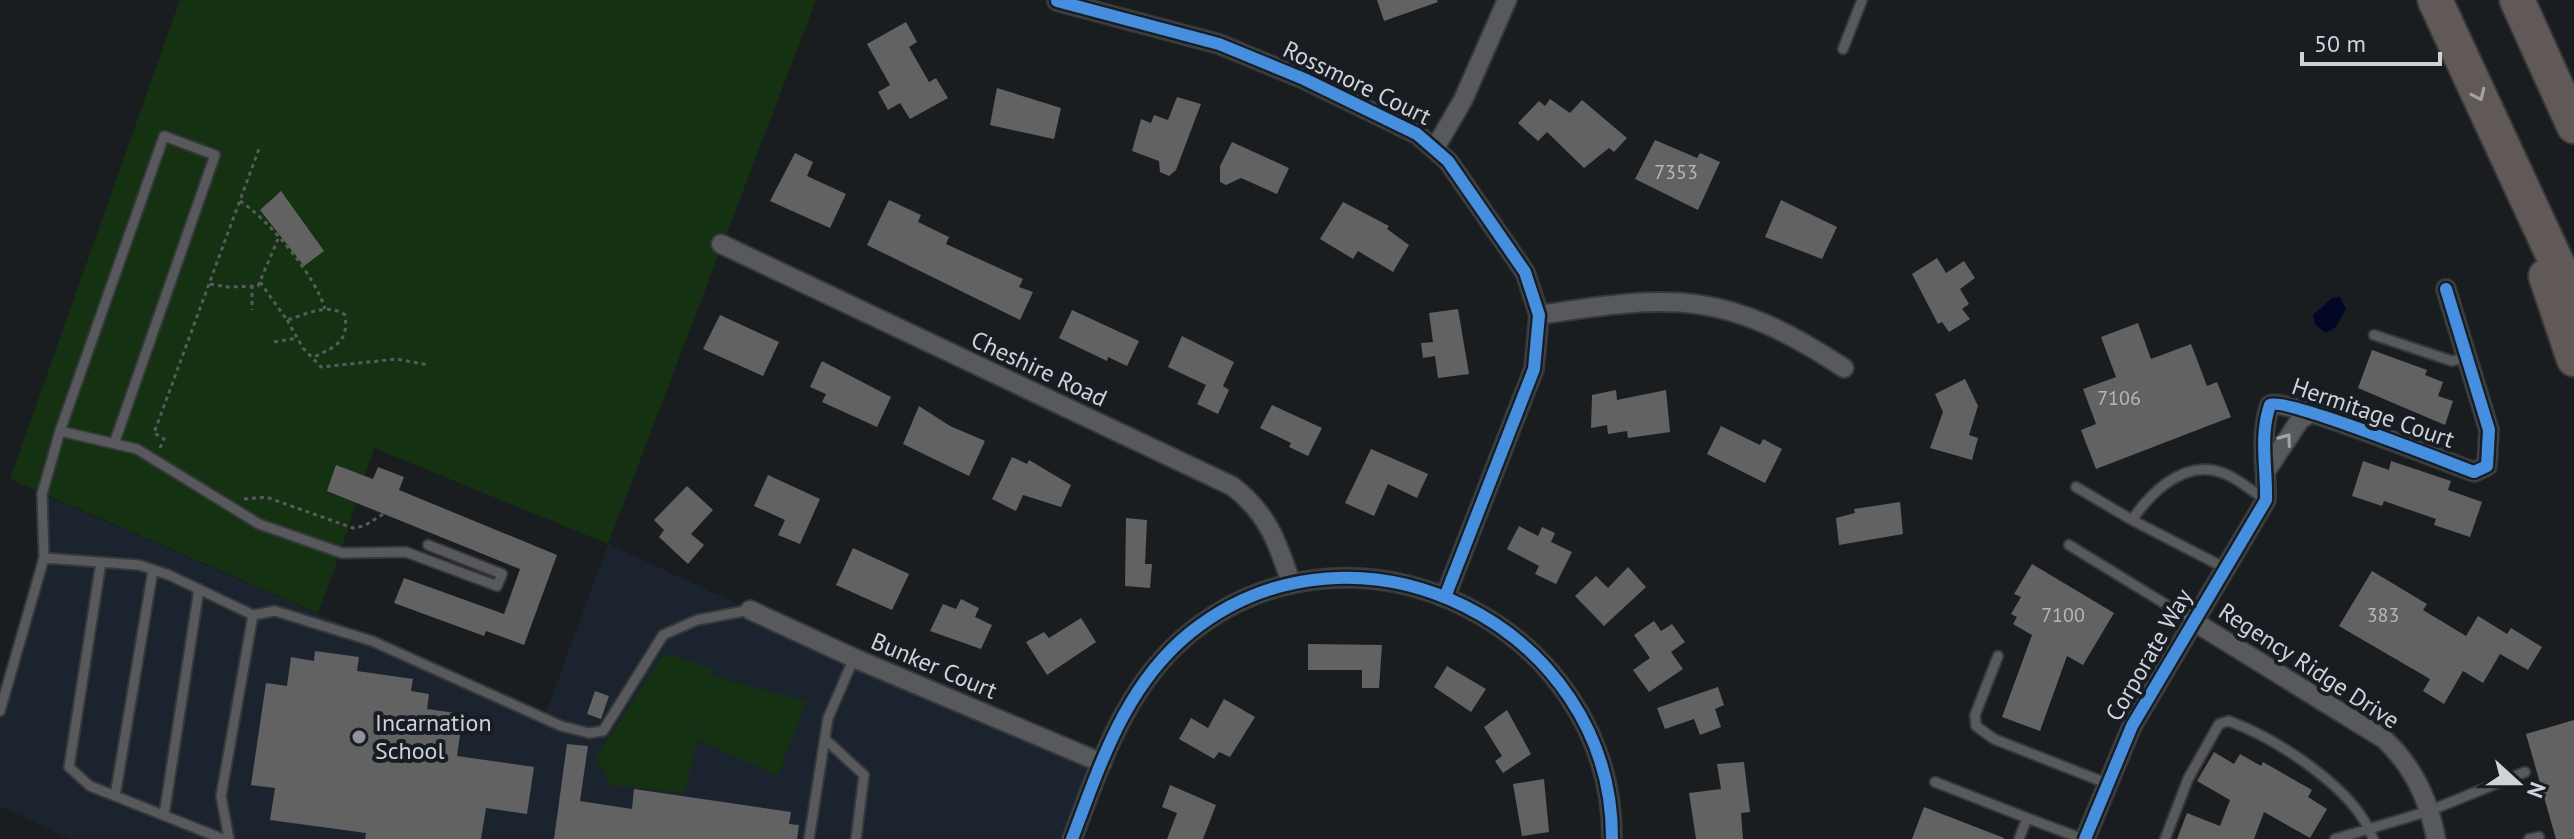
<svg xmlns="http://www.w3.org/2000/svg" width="2574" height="839" font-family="'PT Sans',sans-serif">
<rect width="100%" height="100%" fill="#1a1d20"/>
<path fill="#1b242e" d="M42,494l504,219 62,-169 246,114 248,105 -30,76h-1002l-70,-33v-95l44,-153z"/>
<path fill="#143111" d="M180,0h636l-208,544 -234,-96c-19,55 -34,111 -56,165l-308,-134z
M664,653l49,16 -28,124 -73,-8 -16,-27z
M712,676l94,25 -28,75 -80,-36z"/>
<path fill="#020727" d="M2333,297h7l6,12 -10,18 -11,6 -10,-9 -2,-9z"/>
<path fill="#636263" d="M1377,0h60l1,2 -54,19z
M906,22l11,20 -8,5 20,35 7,-4 12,20 -38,21 -10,-16 -12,7 -10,-18 12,-7 -23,-41z
M997,88l64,20 -7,31 -64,-14z
M1177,97l24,7 -25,66 -7,6 -9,-4 -1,-11 -27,-10 9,-32 10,4 3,-8 14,5z
M1550,99l20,14 12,-13 45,38 -13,14 -5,-4 -25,20 -37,-36 -9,9 -20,-18 21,-22 6,5z
M1655,140l42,18 3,-5 20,9 -22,48 -63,-31z
M1232,142l57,26 -12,26 -36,-16 -15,7 -6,-3v-16z
M795,153l18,9 -6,14 39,18 -16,34 -60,-27z
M281,191l43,60 -20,15 -44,-56z
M889,200l32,15 -3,7 31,15 -3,7 77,35 -4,8 14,5 -13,28 -153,-75z
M1781,200l56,27 -15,32 -57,-22z
M1343,202l46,24 -2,3 22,16 -16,27 -35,-21 -5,8 -33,-20z
M1937,258l9,15 18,-12 11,17 -15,11 9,15 -7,5 8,10 -21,13 -7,-10 -4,2 -26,-50z
M1458,309l11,65 -31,4 -3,-22 -12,2 -2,-15 12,-1 -4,-29z
M1072,310l67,31 -12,25 -19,-9 -1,4 -48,-23z
M720,315l59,27 -16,34 -60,-27z
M2138,323l13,36 40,-15 16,42 10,-4 14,35 -135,52 -15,-39 15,-6 -13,-35 33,-12 -15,-40z
M1182,336l52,26 -11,24 6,4 -11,24 -21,-10 9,-19 -38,-18z
M2372,350l55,20 -2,5 18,7 -5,14 15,5 -8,24 -87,-37z
M822,361l69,36 -14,30 -55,-25 4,-8 -16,-7z
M1965,379l13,27 -9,29 9,3 -6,22 -42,-12 13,-36 -8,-18z
M1616,390l1,10 49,-10 4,42 -42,6 -1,-7 -19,3 -1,-9 -16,3 1,-33z
M1272,405l50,23 -14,28 -19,-9 2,-4 -31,-15z
M919,406l31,20 35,15 -16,35 -66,-32z
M1721,426l39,19 3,-6 19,10 -17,34 -58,-29z
M1371,449l57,25 -11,24 -29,-14 -14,32 -29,-13z
M1012,457l15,7 2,-4 42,25 -10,22 -38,-12 -7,16 -24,-12z
M2363,461l26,9 2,-9 60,20 -3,9 34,12 -12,35 -36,-12 2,-6 -52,-18 -2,5 -30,-10z
M336,465l37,14 5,-12 26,10 -5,13 158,65 -33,90 -38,-14 -2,5 -90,-33 10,-25 100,36 16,-45 -193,-78z
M768,475l52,24 -20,45 -22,-9 7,-15 -31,-14z
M687,486l26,24 -22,24 13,11 -16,19 -29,-27 5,-7 -10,-10z
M1900,502l3,32 -64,11 -3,-27 19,-5 -1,-4z
M1126,518l21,2 -2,44h7l-2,24 -25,-2z
M1519,526l19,10 4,-9 13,6 -4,9 21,10 -16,32 -21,-10 4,-8 -32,-17z
M853,548l56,26 -17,36 -56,-25z
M2032,564l82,49 -31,52 -16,-9 -27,75 -38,-14 30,-82 -19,-11 4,-7 -6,-3 10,-17 -7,-3z
M1628,567l18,20 -42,39 -29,-30 21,-20 12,12z
M2372,571l55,33 -4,6 43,26 12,-20 29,18 4,-6 31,19 -14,23 -28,-16 -17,29 -20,-12 -19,33 -21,-13 7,-12 -91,-53z
M961,599l18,9 -4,9 17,8 -11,24 -51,-18 13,-27 13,5z
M1081,618l15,24 -49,33 -21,-33 18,-10 5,6z
M1654,621l7,10 11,-7 13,18 -14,10 12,17 -34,23 -16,-22 17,-12 -16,-23z
M1308,644l74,1 -3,43h-17v-18h-54z
M315,651l44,6 -2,14 56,8 -2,12 18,3 -2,15 36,5 -6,42 77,11 -7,47 -41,-6 -5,31h-116l1,-6 -96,-13 5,-32 -24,-3 15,-102 21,3 4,-29 23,4z
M1447,666l39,23 -15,23 -37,-25z
M1718,687l6,18 -9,4 6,18 -21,8 -6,-16 -29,10 -8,-21z
M595,691l14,5 -8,23 -14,-5z
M1224,699l31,18 -25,40 -11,-5 -5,7 -35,-20 12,-21 17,10z
M1507,710l24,44 -28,19 -8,-12 7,-5 -18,-29z
M2574,720v119h-18l-30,-105z
M567,744l21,2 -8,55 52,8 2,-20 157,23 -2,12 10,1 -2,14h-243z
M2214,752l20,12 6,-10 21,12 2,-4 49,28 -4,7 19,12 -17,29 -46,-26 -10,27h-77l10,-26 33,13 10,-26 -33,-19z
M1744,762l6,50 -9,1 2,26h-47l-7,-46 32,-4 -4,-25z
M1544,779l5,53 -27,4 -9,-52z
M1170,785l46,20 -13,34h-36l10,-26 -15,-6z
M1924,807l80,31v1h-92z"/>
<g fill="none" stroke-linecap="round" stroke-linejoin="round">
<g stroke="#36383a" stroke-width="13">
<path id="lane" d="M1843,49l19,-49
M2374,335l78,26 14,-4
M60,431l77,18 122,75 83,29 64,-1 91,34 5,-12 -74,-29
M2076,487l56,33c17,-25 46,-55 80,-50 20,3 38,20 54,30
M2132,520l93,48
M2069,545l124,76
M44,558l95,7 30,10 84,40 -32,181 8,43
M101,562l-32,205 21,19 133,53
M253,615l22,-4 97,30 189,85 28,7 14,-2 60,-96 34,-15 53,-10
M1998,656l-23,59 1,11 18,13 112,44
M0,711l44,-153 -2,-64 18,-63 104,-295 51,19 -100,286
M825,739l39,36 -8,64
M1935,782l92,36
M115,796l38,-226
M164,815l35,-226
M809,839l19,-121 26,-60
M2019,839l8,-21 56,21
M2165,839l23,-60 31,-55 10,-3c48,18 127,68 144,118
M2335,839l94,-28 96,-39
M2529,839l10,-2"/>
</g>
<g stroke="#36383a" stroke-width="22">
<path id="street" d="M1057,1l162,43 85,35 113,55 31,27 77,111 14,43 -5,54 -89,228
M1435,148l28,-48 44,-100
M721,244l511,242c35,26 46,57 59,97
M1539,315c136,-21 186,-25 305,53
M2266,471l34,-51 11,-7
M750,610l104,48 248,105
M2193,621l191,118c29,27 45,61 52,100
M1072,839c29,-76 53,-154 119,-207 167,-133 422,-5 421,207
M2085,839l47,-113 134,-226c1,-32 -7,-63 4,-95 14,-8 177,57 204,67l13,-6 2,-36 -43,-141"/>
</g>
<g stroke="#36383a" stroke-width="38">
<path id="highway" d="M2435,0l139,300
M2517,0l57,126
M2546,276l28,83"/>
</g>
<path stroke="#585a5d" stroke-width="3" stroke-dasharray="4 4" stroke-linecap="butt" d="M240,201c29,19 75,74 85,108
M260,282l27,38c18,-5 41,-18 58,-5 4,28 -11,32 -33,43
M210,284l17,3 31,-1 20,-47
M252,285v25
M287,320l16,28 18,19 76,-8 31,6
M274,342l23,-4
M160,448l4,-9 -10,-6 106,-287
M244,499l22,-2 87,31 11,-2 21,-13"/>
<use href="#lane" stroke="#57595c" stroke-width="9"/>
<use href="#street" stroke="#57595c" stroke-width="18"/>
<use href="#highway" stroke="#615958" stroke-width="34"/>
<g stroke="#171d23" stroke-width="17">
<path id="cycleway" d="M1057,1l162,43 85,35 113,55 31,27 77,111 14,43 -5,54 -89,228
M1072,839c29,-76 53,-154 119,-207 167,-133 422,-5 421,207
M2085,839l47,-113 134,-226c1,-32 -7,-63 4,-95 14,-8 177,57 204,67l13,-6 2,-36 -43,-141"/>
</g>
<use href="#cycleway" stroke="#468fdf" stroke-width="12"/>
</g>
<defs><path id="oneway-chevron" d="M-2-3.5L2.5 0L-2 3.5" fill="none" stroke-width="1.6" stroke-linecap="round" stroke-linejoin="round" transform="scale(2)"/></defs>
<use stroke="#a3a2a5" href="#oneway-chevron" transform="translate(2479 95) rotate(65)"/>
<use stroke="#9fa2a6" href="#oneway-chevron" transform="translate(2286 439) rotate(-54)"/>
<circle fill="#909398" stroke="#171d23" stroke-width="3" cx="359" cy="737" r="8"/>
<g text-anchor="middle" stroke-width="8" stroke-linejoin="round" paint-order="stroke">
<g font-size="20" fill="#b4b7bb">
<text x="1676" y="179">7353</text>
<text x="2119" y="405">7106</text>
<text x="2063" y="622">7100</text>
<text x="2383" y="622">383</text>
</g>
<g font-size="24" fill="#cfd3d8" stroke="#171d23">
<text transform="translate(1357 83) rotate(26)" y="8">Rossmore Court</text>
<text transform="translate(1039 369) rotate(25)" y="8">Cheshire Road</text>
<text transform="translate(2373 413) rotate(19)" y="8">Hermitage Court</text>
<text transform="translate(2149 655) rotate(-60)" y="8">Corporate Way</text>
<text transform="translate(934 666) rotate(23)" y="8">Bunker Court</text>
<text transform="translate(2309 666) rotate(33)" y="8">Regency Ridge Drive</text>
</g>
<g font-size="24" fill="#cfd3d8" stroke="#171d23" text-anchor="start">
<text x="375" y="731">Incarnation<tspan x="375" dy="28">School</tspan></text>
</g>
</g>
<g transform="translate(2518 783) rotate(111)" stroke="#171d23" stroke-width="6" paint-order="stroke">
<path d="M0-6L14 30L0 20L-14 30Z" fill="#cfd3d8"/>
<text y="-12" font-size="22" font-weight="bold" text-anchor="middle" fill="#cfd3d8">N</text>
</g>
<path d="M2302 52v12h138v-12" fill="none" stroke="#cfd3d8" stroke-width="4"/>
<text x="2314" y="52" font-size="24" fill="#cfd3d8" stroke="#171d23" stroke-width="6" paint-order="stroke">50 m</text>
</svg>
